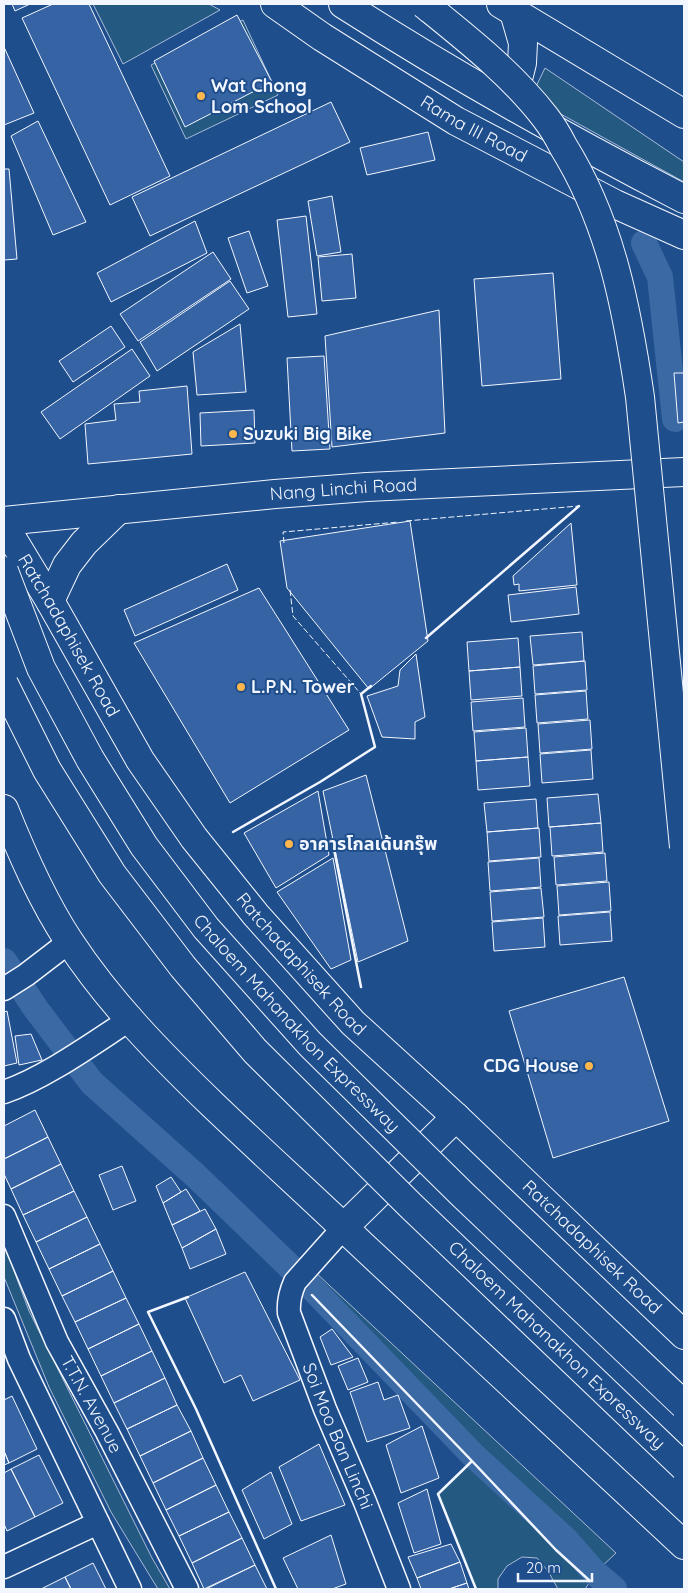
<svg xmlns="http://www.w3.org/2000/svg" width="688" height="1593" font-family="Quicksand,'Noto Sans Thai',sans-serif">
<rect width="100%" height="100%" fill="#1f4e8c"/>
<path fill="#245a82" stroke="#a8bbd7" d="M93,4h116l11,6 -97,54z
M243,20l35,75 -92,44 -35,-74z
M545,68l139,94v20l-145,-80 -7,-7z
M4,1244l25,67 123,247 18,31h-12l-47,-77 -62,-125 -45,-110z
M314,1271l302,282 -18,17 -13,19h-27l-10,-18 -11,-13 -15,-1 -15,9 -9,13v10h-22l-38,-95 34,-33 -170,-174z"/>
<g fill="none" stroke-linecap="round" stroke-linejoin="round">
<path stroke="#3b69a3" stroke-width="26" d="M644,243l16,34 15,142
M4,961l32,48 56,74 103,92 119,115 159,165 93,85 28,32 20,17"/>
</g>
<path fill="#3563a3" stroke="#f2f6ff" d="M12,4h18l-15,7z
M53,4h36l81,172 -60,29 -88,-187z
M237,15l35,67 -87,45 -31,-66z
M4,47l30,66 -30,12z
M331,102l19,40 -200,94 -18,-39z
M38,121l48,101 -33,13 -42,-99z
M428,132l7,28 -68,15 -7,-27z
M4,169h5l8,90 -13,1z
M332,196l9,56 -24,4 -9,-55z
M306,216l11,98 -29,3 -11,-97z
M195,221l12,32 -96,49 -14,-29z
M249,231l19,55 -21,7 -19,-55z
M213,252l18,27 -93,62 -18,-27z
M352,254l4,44 -34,3 -4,-44z
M553,273l8,106 -79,7 -8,-107z
M230,281l19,28 -92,62 -17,-29z
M439,310l6,123 -113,14 -7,-111z
M240,324l6,68 -49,3 -4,-43z
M111,326l14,21 -52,35 -14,-21z
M132,349l18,27 -90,63 -19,-27z
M324,356l6,93 -38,2 -5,-93z
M674,373h10v49l-6,1z
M187,386l5,68 -104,10 -3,-40 31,-4 -2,-16 26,-2 -1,-11z
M254,410l1,33 -54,3 -1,-33z
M410,521l18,120 -59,48 -82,-101 -7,-47z
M571,523l6,62 -58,6v-7l-5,1 -1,-9z
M227,564l11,26 -103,46 -11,-26z
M576,587l3,27 -68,8 -3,-27z
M259,588l90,142 -119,73 -96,-160z
M582,632l2,29 -51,4 -3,-29z
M518,638l2,29 -51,4 -2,-29z
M416,654l9,63 -10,5v17l-33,-2 -15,-41 31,-10 2,-16z
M585,661l2,29 -52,4 -2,-28z
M520,667l2,29 -51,4 -2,-29z
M586,691l2,28 -51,4 -2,-28z
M523,698l2,29 -52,4 -2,-29z
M590,720l2,29 -52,4 -2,-29z
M526,728l2,29 -52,4 -2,-29z
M591,750l2,29 -51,4 -2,-29z
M528,757l2,29 -52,4 -2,-29z
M366,775l42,166 -50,21 -35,-171z
M318,791l11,64 -53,33 -32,-55z
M598,794l3,29 -52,4 -2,-29z
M536,799l2,29 -51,4 -3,-29z
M601,823l2,29 -51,4 -2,-29z
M539,828l2,29 -52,4 -2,-29z
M605,853l2,28 -51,4 -2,-28z
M333,858l18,102 -20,9 -54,-77z
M539,858l2,29 -51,4 -2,-29z
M609,882l2,29 -52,4 -2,-29z
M541,888l3,29 -52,4 -2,-29z
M610,912l2,29 -52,4 -2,-29z
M543,918l2,29 -51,4 -2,-29z
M624,977l45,144 -116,37 -44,-147z
M7,1011l10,52 -13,3v-54z
M31,1034l11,26 -23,5 -4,-29z
M35,1110l13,27 -44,22v-33z
M48,1137l13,27 -50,25 -7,-15v-15z
M61,1164l13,27 -51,24 -12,-26z
M122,1166l14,35 -23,9 -14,-35z
M171,1177l10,15 -18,11 -7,-17z
M186,1189l14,22 -28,14 -9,-22z
M74,1191l13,26 -51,25 -13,-27z
M205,1209l11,20 -34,19 -10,-23z
M87,1217l13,27 -51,25 -13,-27z
M216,1229l10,25 -36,15 -8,-21z
M100,1244l13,27 -51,25 -13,-27z
M113,1271l13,27 -51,24 -13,-26z
M245,1272l55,108 -47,21 -12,-26 -17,8 -39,-85z
M126,1298l13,26 -51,25 -13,-27z
M139,1324l13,27 -51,25 -13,-27z
M332,1329l21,28 -22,8 -11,-28z
M152,1351l13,27 -51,25 -13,-27z
M358,1358l10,24 -20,8 -10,-24z
M165,1378l12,27 -50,24 -13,-26z
M378,1382l6,18 14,-5 12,33 -43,14 -17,-50z
M12,1396l25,53 -28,14 -5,-12v-51z
M177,1405l14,26 -51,25 -13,-27z
M422,1426l17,52 -38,15 -15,-48z
M191,1431l12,27 -50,25 -13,-27z
M319,1444l26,61 -44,16 -22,-54z
M4,1451l5,12 -5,2z
M39,1455l24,48 -28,14 -24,-48z
M203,1458l13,27 -50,25 -13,-27z
M11,1469l24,48 -28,14 -3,-7v-51z
M271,1472l21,52 -28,15 -22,-49z
M216,1485l13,27 -50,24 -13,-26z
M427,1489l14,55 -27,9 -16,-50z
M229,1512l13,26 -50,25 -13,-27z
M331,1535l15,49 -14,5h-34l-15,-31z
M242,1538l13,27 -51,24 -12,-26z
M451,1544l9,18 -43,16 -9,-21z
M460,1562l7,21 -18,6h-28l-4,-11z
M93,1563l13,26h-35l-6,-12z
M255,1565l12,24h-61z
M65,1577l6,12h-30z
M467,1583l2,6h-20z"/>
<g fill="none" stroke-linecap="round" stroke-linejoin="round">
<g stroke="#f2f6ff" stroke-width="25">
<g id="minor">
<path d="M4,989l22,-14 43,-33"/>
<path d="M4,1092c41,-14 88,-48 125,-72"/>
<path id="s1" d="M4,1216l53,126 50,90 80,157"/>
<path id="s2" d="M344,1227l-49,55c-5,11 -7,19 -6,31l36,96 40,93 34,87"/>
<path d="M4,1319l15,40 111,230"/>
<path d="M4,1567l94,-44"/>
</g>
</g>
<g stroke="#f2f6ff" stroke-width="30">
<g id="secondary">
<path id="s3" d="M4,521l271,-27 92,-7 317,-15"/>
<path id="s4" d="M4,525l46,76 90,159 54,78 62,77 97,108 103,94 228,218"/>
<path d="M50,601l17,-36 17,-22 35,-34"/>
<path d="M4,809c18,45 38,91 65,132 40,61 91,113 144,164 49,47 99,92 148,139 108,100 215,201 323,301"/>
<path d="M344,1227l112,-110"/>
</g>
</g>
<g stroke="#f2f6ff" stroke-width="30">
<g id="primary">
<path id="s5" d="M275,4l47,33 134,84 159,83 69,31"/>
<path d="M343,4c111,71 225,135 341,195"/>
<path d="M501,4l183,110"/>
<path d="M494,92l19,-8 6,-9 3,-12 1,-20 -9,-31"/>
</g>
</g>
<use href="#minor" stroke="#1f4e8c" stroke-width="22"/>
<use href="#secondary" stroke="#1f4e8c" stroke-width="28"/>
<use href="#primary" stroke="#1f4e8c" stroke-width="28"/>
<g stroke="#f2f6ff" stroke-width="30" stroke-linecap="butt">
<path id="primary-bridge" d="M424,4c42,34 88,70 121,113 7,9 13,19 18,29 48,77 64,163 77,251l44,450"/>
</g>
<g stroke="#f2f6ff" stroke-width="30" stroke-linecap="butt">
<g id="motorway-bridge">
<path id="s6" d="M4,571l37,97 49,91 54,87 62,82 104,116 152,150 222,211"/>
<path id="s7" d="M4,684l43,86 65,104 71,93 72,84 156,155 273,261"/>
</g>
</g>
<use href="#primary-bridge" stroke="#1f4e8c" stroke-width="28"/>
<use href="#motorway-bridge" stroke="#1f4e8c" stroke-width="28"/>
<path stroke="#f2f6ff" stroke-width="1" stroke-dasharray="6 2.5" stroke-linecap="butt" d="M406,521l173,-15
M284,543l-1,-11 116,-10
M290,590l3,26 68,78"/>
<path stroke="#f2f6ff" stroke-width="2.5" d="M426,638l153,-132
M233,832l87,-50 55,-35 -14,-53 10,-8
M332,839l29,148
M312,1295l160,166 -34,33 38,95
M188,1297l-40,15 48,97 80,180
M472,1461l84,89 34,31"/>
</g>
<g fill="#ffb74d" stroke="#1f4e8c" stroke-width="2">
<circle cx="201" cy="96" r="5"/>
<circle cx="233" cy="434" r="5"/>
<circle cx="241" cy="687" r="5"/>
<circle cx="289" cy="844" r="5"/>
<circle cx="589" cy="1066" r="5"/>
</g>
<g text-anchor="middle" stroke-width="4" stroke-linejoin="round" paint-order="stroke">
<g font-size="18" font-weight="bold" fill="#f2f6ff" stroke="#1f4e8c" text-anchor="start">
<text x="211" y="92">Wat Chong<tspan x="211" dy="21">Lom School</tspan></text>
<text x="243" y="440">Suzuki Big Bike</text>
<text x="251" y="693">L.P.N. Tower</text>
<text x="299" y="850">อาคารโกลเด้นกรุ๊พ</text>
<text x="579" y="1072" text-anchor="end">CDG House</text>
</g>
<g font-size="18" fill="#f2f6ff" stroke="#1f4e8c">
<text dy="6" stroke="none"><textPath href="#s5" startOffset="235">Rama III Road</textPath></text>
<text dy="6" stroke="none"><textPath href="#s3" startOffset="341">Nang Linchi Road</textPath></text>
<text dy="6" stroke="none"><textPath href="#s4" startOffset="128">Ratchadaphisek Road</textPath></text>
<text dy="6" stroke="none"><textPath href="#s4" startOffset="532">Ratchadaphisek Road</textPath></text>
<text dy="6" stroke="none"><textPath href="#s6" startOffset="544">Chaloem Mahanakhon Expressway</textPath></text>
<text dy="6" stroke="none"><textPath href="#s4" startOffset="938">Ratchadaphisek Road</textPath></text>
<text dy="6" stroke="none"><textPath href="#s7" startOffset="868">Chaloem Mahanakhon Expressway</textPath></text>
<text dy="6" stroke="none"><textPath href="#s1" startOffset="208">T.T.N. Avenue</textPath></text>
<text dy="6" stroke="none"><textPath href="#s2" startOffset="238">Soi Moo Ban Linchi</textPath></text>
</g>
</g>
<rect width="688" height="1593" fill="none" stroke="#f2f6ff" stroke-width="10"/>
<path d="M518 1573v8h74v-8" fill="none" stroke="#f2f6ff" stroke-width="2.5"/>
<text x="526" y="1573" font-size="15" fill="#f2f6ff" stroke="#1f4e8c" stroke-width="4" paint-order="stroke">20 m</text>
</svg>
